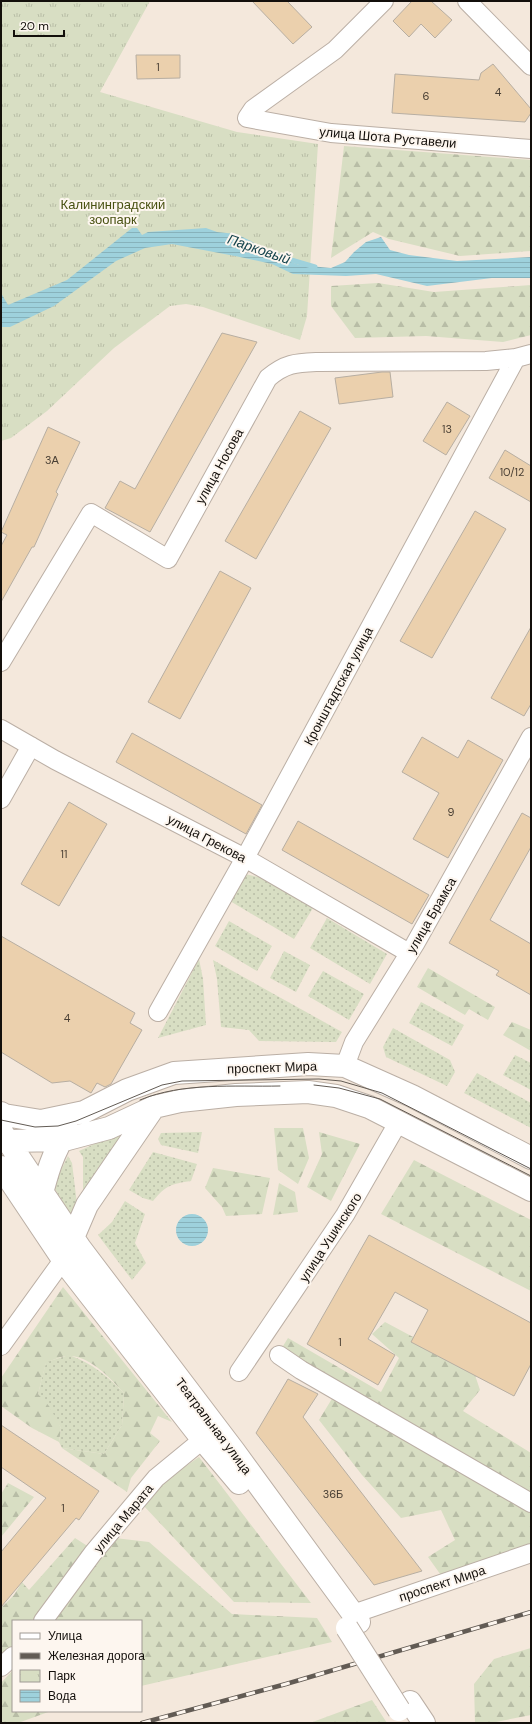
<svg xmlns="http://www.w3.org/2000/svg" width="532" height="1724" font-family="'DM Sans',sans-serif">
<defs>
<pattern id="grass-dots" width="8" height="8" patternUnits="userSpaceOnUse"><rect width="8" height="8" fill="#d8dec3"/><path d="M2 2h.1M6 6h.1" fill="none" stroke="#b8bda6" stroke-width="1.8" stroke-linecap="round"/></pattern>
<pattern id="forest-firs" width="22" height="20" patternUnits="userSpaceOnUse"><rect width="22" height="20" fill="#d8dec3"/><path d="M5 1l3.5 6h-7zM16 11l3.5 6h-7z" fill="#b8bda6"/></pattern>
<pattern id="park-tufts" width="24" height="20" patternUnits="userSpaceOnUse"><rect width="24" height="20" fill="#d8dec3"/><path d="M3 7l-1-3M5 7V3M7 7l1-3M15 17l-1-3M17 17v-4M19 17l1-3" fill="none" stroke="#b8bda6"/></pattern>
<pattern id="water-rules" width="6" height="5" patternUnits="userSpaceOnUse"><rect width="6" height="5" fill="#9ed1dc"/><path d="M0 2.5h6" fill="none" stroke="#87b2bb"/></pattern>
</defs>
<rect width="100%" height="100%" fill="#f4e8dc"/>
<path fill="url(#grass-dots)" d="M245,874l17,4 51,30 -19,31 -64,-38z
M327,918l60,36 -17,30 -60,-36z
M229,921l43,25 -15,25 -42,-25z
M284,951l26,14 -14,27 -26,-14z
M199,959l4,20 3,46 -48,13z
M213,960l129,72 -6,10 -77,-1 -10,-11 -28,-3 -4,-48z
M323,971l41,23 -15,26 -41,-24z
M421,1002l43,23 -12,21 -43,-23z
M393,1028l57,32 5,12 -8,14 -61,-29 -3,-10z
M515,1055l16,8v27l-28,-15z
M477,1073l54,30v25l-67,-35z
M129,1128l-46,64v-35l-4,-6z
M202,1132l-4,21 -37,-8 -3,-6 3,-6z
M153,1152l44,12 -6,17c-20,3 -25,4 -38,20l-10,-3 -14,-8z
M68,1156l4,7 5,41 -6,11 -18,-29z
M125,1201l20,13 -10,29 11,20 -14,17 -34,-45 14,-13z
M69,1355c23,8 38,21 55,38l-2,32 -18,29 -42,-6 -3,-6 2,-14 -23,-34 8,-32z"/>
<path fill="url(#forest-firs)" d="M344,146l187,14v91l-71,5 -71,-17 -16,-7 -42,26z
M378,283l56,9 97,-7v50l-28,7 -77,-6 -71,2 -24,-32v-20z
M428,968l67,39 -7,13 -19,-11 -4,6 -48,-28z
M512,1022l19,8v21l-28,-16z
M274,1128h29l6,30 -11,26 -20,-14z
M319,1132l41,12 -29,57 -24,-14 15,-33z
M414,1160l117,60v71l-150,-77z
M213,1168l57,10 -8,36 -36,2 -4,-9 -17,-19z
M279,1183l16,9 3,20 -25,3z
M63,1287l109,135 -14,-6 -8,17 10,8 -29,37 -4,14 -65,-44 42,6 18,-29 2,-32c-14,-15 -32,-35 -53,-37 -7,-1 -18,4 -25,7l-8,31 11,12 12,22 -2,14 -27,-14 -31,-22v-28z
M385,1322l88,47 7,21 -17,21 68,42v43l-194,-112 -54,-38 5,-8 93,54 18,-34 -27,-24z
M333,1397l198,112v37l-88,32 -15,-21 27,-17 -14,-30 -40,8 -39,-43 -43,-55z
M199,1457l112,146 -77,-1 -91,-97 20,-23z
M8,1483l26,14 -33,40v-43z
M75,1538l14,9 -56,74h-20c0,17 4,26 -12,36v-49l13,-13 8,-13 7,8z
M115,1538l34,4 83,72 85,4 15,24 -191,44v-65h-88z
M531,1648v67l-40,8h-16l-1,-39 20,-25z
M13,1670v41h38l-33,12h-17v-40z
M372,1700l15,23h-77z"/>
<path fill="url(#park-tufts)" d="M1,1h149l-50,91 137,40 81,12 -11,172 -7,24 -97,-33 -17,-3 -16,2 -56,42 -67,63 -36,27 -10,3z"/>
<path fill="url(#water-rules)" d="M132,228h5l5,7 6,-3 58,-4 11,4 19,2 15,7 20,14 28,10 32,3 14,-6 9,-10 12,-10 15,-5 9,13 19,5 48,6 74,-4v21h-39l-65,8 -51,-12 -30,2 -53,-2 -21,-10 -32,-7 -68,-13 -27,4 -29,13 -62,45 -44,21h-9v-34l7,12 59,-25z
M176 1230a16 16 0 1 1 32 0a16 16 0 1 1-32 0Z"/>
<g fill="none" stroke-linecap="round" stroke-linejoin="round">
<path stroke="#9ed1dc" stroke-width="5" d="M258,248l20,8 37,11"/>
</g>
<path fill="#ebd0ad" stroke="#b7aea2" d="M252,1h35l25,26 -19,17z
M412,1h19l21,19 -17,18 -14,-14 -12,13 -16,-16z
M136,55h44v23l-43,1z
M493,64l38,45v4l-6,9 -133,-9 3,-39 84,6 2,-7z
M222,333l35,9 -107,190 -45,-24 15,-27 15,8z
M382,372h8l3,25 -54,7 -4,-26z
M447,402l23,14 -24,39 -23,-14z
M300,411l31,17 -75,131 -31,-18z
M48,427l32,15 -24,50 2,2 -24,53h-2l-31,55v-56l6,-11 -6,-3z
M505,450l26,16v36l-42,-24z
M475,511l31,18 -74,129 -32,-17z
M220,571l31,17 -71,131 -32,-17z
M531,627v77l-7,12 -33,-18z
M132,733l130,72 -16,29 -130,-72z
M422,737l36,21 10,-18 35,20 -55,98 -35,-19 26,-46 -37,-21z
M69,802l38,22 -48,82 -38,-22z
M522,813l9,5v29l-41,73 41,24v51l-35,-20 3,-4 -50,-28z
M298,821l131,74 -17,29 -130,-74z
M1,936l134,77 -5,10 12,7 -31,54 -6,3 -8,-4 -6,10 -21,-12 -18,2 -51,-31z
M369,1235l162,88v41l-17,32 -103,-54 17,-32 -33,-18 -27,47 27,16 -17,30 -71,-41z
M288,1379l30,15 -15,23 119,154 -48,14 -118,-152z
M1,1425l98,66 -20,29 -3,-2 -75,89v-55l45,-54 -45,-31z"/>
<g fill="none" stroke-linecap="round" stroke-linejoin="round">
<g stroke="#bbafa5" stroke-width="20">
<path id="minor" d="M384,1l-49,49 -82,59 -6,9 84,15 200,16
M467,1l64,65
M1,662l90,-149 77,46 100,-181c18,-15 28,-15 50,-16l168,-1 30,-3 15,-4
M1,729l54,31 190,98 164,95
M1,799l30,-53
M158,1012l87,-154 271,-500
M345,1066l9,-24 61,-98 116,-207
M1,1346l62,-86
M279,1355l22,15 230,133
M239,1372l106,-157 54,-94
M353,1614l178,-61
M43,1621l50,-68 63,-75 56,-46
M1,1667l12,-11"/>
</g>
<g stroke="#bbafa5" stroke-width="24">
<path id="major" d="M1,1113l3,2 37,6 43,-9 43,-22 47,-17 134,-9 37,2 67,30 119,62
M1,1131l79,117 154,203 125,171
M1,1138l8,3 55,-1 45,-12 45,-21 26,-6 56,-6 72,-3 28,4 33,11 162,83
M1,1167l67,100 134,172 37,44
M40,1201c6,-24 13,-51 28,-70
M69,1247l18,-42 65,-95
M410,1702l14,21"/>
</g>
<use href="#minor" stroke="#fff" stroke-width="18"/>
<use href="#major" stroke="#fff" stroke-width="22"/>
<path stroke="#625b54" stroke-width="1" d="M314,1085l25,3 41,11 151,77
M140,1100c43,-18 94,-13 140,-14
M1,1120l34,7 23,-1 18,-5 86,-36 20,-4 137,-2 22,2 41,12 149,76"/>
<g stroke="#625b54" stroke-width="4.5">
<path id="rail" d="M142,1723l144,-39 245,-72"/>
</g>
<use href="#rail" stroke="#fdf6ef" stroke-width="3" stroke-dasharray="9" stroke-linecap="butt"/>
<g stroke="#bbafa5" stroke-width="24" stroke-linecap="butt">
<path id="major-bridge" d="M347,1628l52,82"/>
</g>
<use href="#major-bridge" stroke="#fff" stroke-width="22"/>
</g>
<g text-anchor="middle" stroke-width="4" stroke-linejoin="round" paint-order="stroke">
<g font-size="11" fill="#493f34">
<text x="158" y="71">1</text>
<text x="498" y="96">4</text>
<text x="426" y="100">6</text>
<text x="447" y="433">13</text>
<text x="52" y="464">3А</text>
<text x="512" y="476">10/12</text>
<text x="451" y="816">9</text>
<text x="64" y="858">11</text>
<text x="67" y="1022">4</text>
<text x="340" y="1346">1</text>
<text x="333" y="1498">36Б</text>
<text x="63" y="1512">1</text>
</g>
<g font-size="13" fill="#130f0b" stroke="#fdf6ef">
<text transform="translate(388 137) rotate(5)" y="5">улица Шота Руставели</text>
<text transform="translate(219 466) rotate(-61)" y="5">улица Носова</text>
<text transform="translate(338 686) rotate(-62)" y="5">Кронштадтская улица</text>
<text transform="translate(207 838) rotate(28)" y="5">улица Грекова</text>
<text transform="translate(431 915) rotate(-60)" y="5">улица Брамса</text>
<text transform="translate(272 1067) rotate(-2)" y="5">проспект Мира</text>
<text transform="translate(330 1237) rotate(-57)" y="5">улица Ушинского</text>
<text transform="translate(214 1426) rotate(53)" y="5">Театральная улица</text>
<text transform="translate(123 1518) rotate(-50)" y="5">улица Марата</text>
<text transform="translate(442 1583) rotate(-18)" y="5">проспект Мира</text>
</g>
<g font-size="13" fill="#485111" stroke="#fdf6ef">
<text x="113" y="209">Калининградский<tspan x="113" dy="15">зоопарк</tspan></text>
</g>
<g font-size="14" font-style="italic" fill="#16444d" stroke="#fdf6ef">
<text transform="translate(259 249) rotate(19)" y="5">Парковый</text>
</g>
</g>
<rect width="532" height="1724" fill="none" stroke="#130f0b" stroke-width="4"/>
<rect x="12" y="1620" width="130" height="92" fill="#fdf6ef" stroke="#9f9a94"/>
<rect x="20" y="1633" width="20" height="6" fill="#ffffff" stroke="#9f9a94"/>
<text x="48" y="1640" font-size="12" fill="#130f0b">Улица</text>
<rect x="20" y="1653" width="20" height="6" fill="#625b54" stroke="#9f9a94"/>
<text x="48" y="1660" font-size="12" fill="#130f0b">Железная дорога</text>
<rect x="20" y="1670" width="20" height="12" fill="url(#park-tufts)" stroke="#9f9a94"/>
<text x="48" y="1680" font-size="12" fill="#130f0b">Парк</text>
<rect x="20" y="1690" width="20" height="12" fill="url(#water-rules)" stroke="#9f9a94"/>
<text x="48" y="1700" font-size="12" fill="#130f0b">Вода</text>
<path d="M14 30v6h50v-6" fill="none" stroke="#130f0b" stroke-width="2"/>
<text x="20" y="30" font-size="12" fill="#130f0b" stroke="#fdf6ef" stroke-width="3" paint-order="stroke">20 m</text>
</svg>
